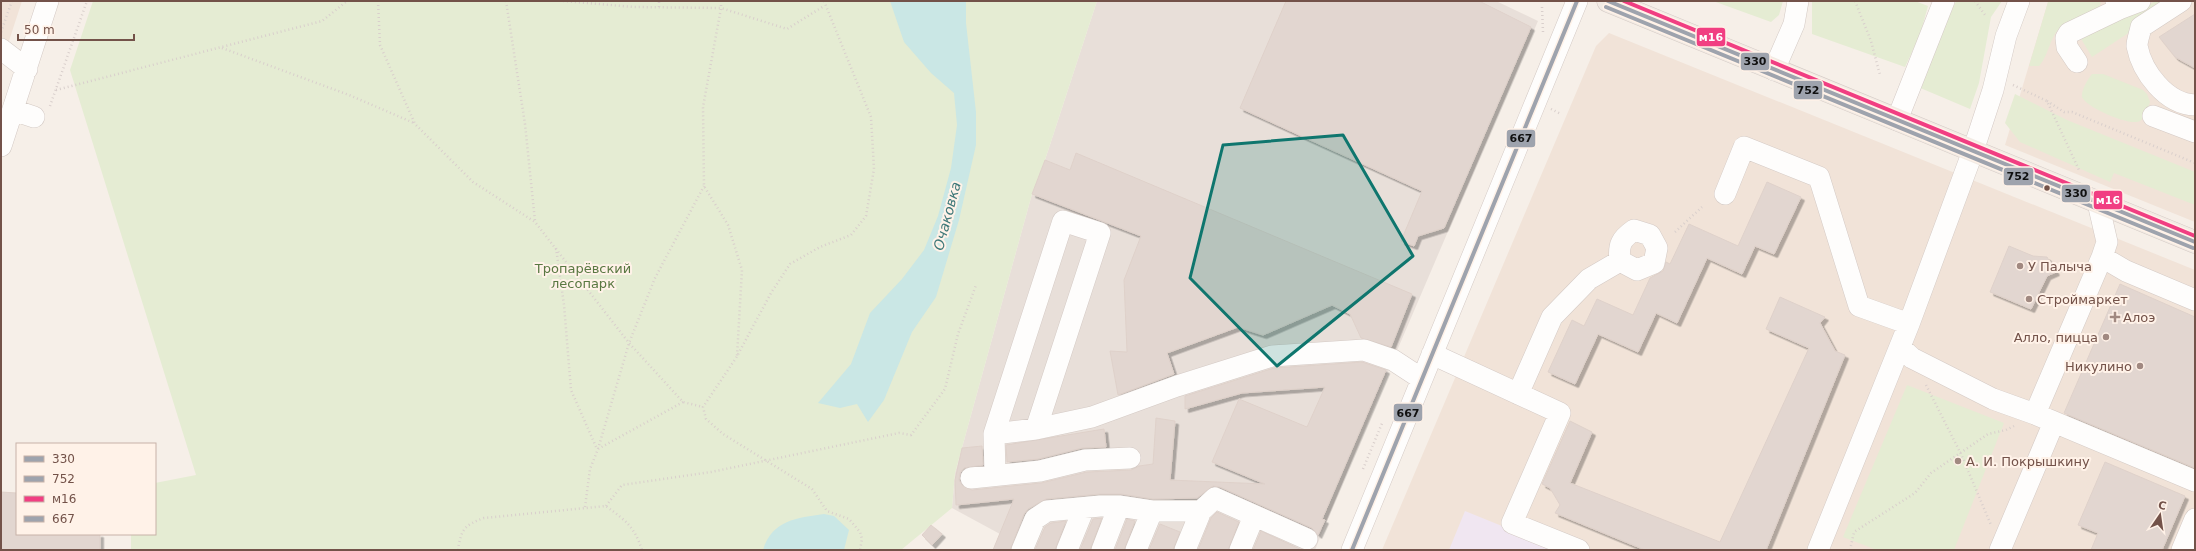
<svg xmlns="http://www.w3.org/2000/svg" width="2196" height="551" font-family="'DejaVu Sans',sans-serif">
<defs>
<filter id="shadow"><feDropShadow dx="3.5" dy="3.5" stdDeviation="0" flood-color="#0004"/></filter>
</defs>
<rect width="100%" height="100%" fill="#f6efe8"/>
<path fill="#f1e3d8" d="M1,1h21l-15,46h-6z
M2050,1h145v221l-190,-77 43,-143z
M1609,33l586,237v280h-813l214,-504z"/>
<path fill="#e8dfd9" d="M1097,1h399l42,20 -145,339 -78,190h-322l7,-16 -48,-26 3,-35 77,-279 13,-34z"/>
<path fill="#f0e6f1" d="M1465,511l96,39h-112z"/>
<path fill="#e5ecd3" d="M93,1h1004l-52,159 -13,34 -77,279 -3,35 -51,42h-770v-16h24v-51l41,-8 -126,-405z
M1713,1h70l-4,14 -8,7z
M1812,1h103l13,5 -8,29 -15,32 -93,-33z
M1956,1h46l-11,16 -12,66 -9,26 -52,-22z
M2050,1h51c-2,17 -26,15 -37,23 -15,11 -14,30 -25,42h-10l19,-64z
M2156,1h17l-37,23 -9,10 -35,23 -12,-20z
M2092,74h11l40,16 4,4 3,8c-2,6 -4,16 -10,19 -9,6 -55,-14 -58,-24 -1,-7 6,-18 10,-23z
M2015,94l52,26 128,52v33l-81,-32 -4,9 -90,-40 -15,-19z
M1907,385l97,38 -50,127h-77l-34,-13z"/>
<path fill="#cae7e5" d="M890,1h76v22l10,89v33l-17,75 -23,77 -24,35 -28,68 -16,22 -11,-18 -17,4 -22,-5 33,-39 19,-51 32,-34 22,-29 14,-34 13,-48 6,-43 -3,-32 -23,-20 -27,-31z
M824,514l10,2 15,14 -5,20h-81c9,-30 34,-32 61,-36z"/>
<path fill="#e2d6d0" stroke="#dfd1ca" filter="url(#shadow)" d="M1286,1h193l52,26 -87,201 -26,8 -4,10 -13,-5 21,-50 -182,-83z
M2195,14v54l-20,-11 -16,-20z
M1076,153l336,141 -21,53 -30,-9 -11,-24 -18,-9 -69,30 -25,-8 -71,26 7,21 -56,21 -8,-44 17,1 -3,-72 17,-44 -109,-42 13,-34 25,10z
M1767,182l34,15 -27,57 -19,-8 -13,28 -35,-16 -30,65 -21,-10 -18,39 -40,-18 -23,50 -27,-12 24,-52 12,6 13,-27 36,16 17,-37 13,-7 3,-9 4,2 19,-40 49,22z
M2009,246l24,10 14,1 9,15 -9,4 -16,33 -41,-17z
M2120,284l75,33v151l-131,-55z
M1780,297l45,20 -5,6 15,28 10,4 -79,195h-121l-90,-37 5,-8 -10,-17 -8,-4 28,-63 22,11 -22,51 150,59 89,-194 -43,-19z
M1362,362l24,8 -64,149 3,1 -7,15 -6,-7 -92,-41 -7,-1 -16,12 -44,1 -32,-5h-21l-54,5 -18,10 -4,5 -14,36h-17l21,-51 -58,6 -1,-25 7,-32 20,-2 1,19 -19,3 -4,5 -1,7 3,5 10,5 69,-7 46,-11 44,-2 8,-4 14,-2 3,-46 19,3 -5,59 95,4 -53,-22 27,-63 68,28 18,-40 -83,6 -57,16v-13l89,-28z
M1104,429l2,18 -24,1 -44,11 -31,3 -1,-17z
M2105,462l80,34 -23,54h-71l7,-17 -20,-8z
M1,492l16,1v41h83v16h-99z
M1217,512l22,10 -11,28h-30l13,-32z
M1102,518l-12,32h-10l13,-31z
M1127,519l8,2 -11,29h-9z
M1066,521l-11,29h-20l10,-23 6,-4z
M1160,524l20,8 -7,18h-24z
M931,525l11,9 -10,11 -10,-10z
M1261,531l41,19h-49z"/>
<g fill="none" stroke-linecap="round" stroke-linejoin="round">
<g stroke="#d4cac5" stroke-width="22">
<path id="minor" d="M2116,1l3,8 21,-8
M2181,1l-40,26c-1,6 -4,13 -4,19 5,26 29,58 58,59
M1,49l26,20
M2077,62l-10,-15 -1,-9 3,-5 50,-24
M1774,70l20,-46 4,-23
M13,110l21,7
M2153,116l42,16
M1897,120l47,-119
M1,146l47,-145
M1725,194l19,-47 75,30 40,129 50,18
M2098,203l9,39 -5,15 24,14 69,29
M1900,347l12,11 81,41 42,15 160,67
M1432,354l128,59 -48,110 67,27
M1518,394l34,-77 37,-38 31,-18 17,9 17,-7 3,-15 -7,-13 -16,-5c-13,9 -16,15 -14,31
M2035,414l67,-157
M994,434l69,-213 37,12 -64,196
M995,474l-1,-40 42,-5 56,-12 85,-31 95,-30 92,-6 29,10 29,19
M971,478l69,-7 45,-11 45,-2
M1022,550l13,-31 12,-8 53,-5h19l33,5h49l14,-13 92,41
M1067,550l17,-42
M1102,550l17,-44
M1136,550l16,-39
M1185,550l16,-39
M1240,550l14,-34
M1352,550l225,-549
M1818,550l91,-226 64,-173 20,-61 13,-54 13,-35
M2000,550l54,-128
M2182,550l13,-31"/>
</g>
<g stroke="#d5cac5" stroke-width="23">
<path id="major" d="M1608,1l587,241"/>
</g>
<path stroke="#d9cfcc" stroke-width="2.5" stroke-dasharray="1 3" stroke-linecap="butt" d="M378,1l2,44 35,79 58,58 62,40 94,121 54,59 20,5
M506,1l19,123 10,97
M563,1l71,6 87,1 66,21 37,-23
M721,1v7l-18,99 1,79 24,39 14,45 -5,86
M824,1l47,116 3,52 -8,47 -15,19 -31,12 -30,17 -19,29 -35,65 -33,49 3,12 17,15 89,55 15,22 22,8 11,13 2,7 -2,11
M1855,1l16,40 9,34
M1975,1l10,14
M659,7v-6
M1542,7l1,25
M1,32l11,-31
M222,48l127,47 65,28
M2013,85l34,16 32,69
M56,90l266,-69 25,-20
M2047,101l17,11h8l123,51
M50,106l37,-105
M1551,109l10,5
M1675,232l27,-25
M556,248l8,57 7,85 26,59
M1926,385l35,69 30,71
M598,449l31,-106 26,-65 49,-92
M1363,469l20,-48
M606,506l16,-21 89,-13 188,-39 12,2 34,-46 13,-55 18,-49
M585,507l5,-38 8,-20 85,-47
M458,550c3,-20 6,-25 26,-32l122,-12c20,15 28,20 36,44
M1850,550l4,-18 61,-39 16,-20 57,-39 18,-4 8,-4"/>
<use href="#minor" stroke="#fefdfc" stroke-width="21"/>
<use href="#major" stroke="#f2ebe4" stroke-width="22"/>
<g stroke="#fff2e8" stroke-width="7">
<path id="bus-1" d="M1608,1l587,241"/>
</g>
<g stroke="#fff2e8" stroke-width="7">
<path id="bus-2" d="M1606,7l587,241"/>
</g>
<g stroke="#fff2e8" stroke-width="7">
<path id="bus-3" d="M1624,1l571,235"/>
</g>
<g stroke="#fff2e8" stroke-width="7">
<path id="bus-4" d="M1352,550l225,-549"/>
</g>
<use href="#bus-1" stroke="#9ea3ad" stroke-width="4"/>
<use href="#bus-2" stroke="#9ea3ad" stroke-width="4"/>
<use href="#bus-3" stroke="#f13e82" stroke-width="4"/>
<use href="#bus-4" stroke="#9ea3ad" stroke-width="4"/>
</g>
<path fill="#0f766e" fill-opacity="0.2" stroke="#0f766e" stroke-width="3" stroke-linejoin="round" d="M1343,135l70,121 -136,110 -87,-88 33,-133z"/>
<circle fill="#735249" stroke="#fff2e8" stroke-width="1.5" cx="2047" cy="188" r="3.5"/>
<g fill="#a18981" stroke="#fff2e8" stroke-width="1.5">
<circle cx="2020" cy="266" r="4"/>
<circle cx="2029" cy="299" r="4"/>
<path d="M2113 311h4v4h4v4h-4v4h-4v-4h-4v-4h4z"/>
<circle cx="2106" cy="337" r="4"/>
<circle cx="2140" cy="366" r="4"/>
<circle cx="1958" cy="461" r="4"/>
</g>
<g text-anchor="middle" stroke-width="4" stroke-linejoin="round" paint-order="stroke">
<g font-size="13" fill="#735249" stroke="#fff2e8" text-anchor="start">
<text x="2028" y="271">У Палыча</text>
<text x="2037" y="304">Строймаркет</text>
<text x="2123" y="322">Алоэ</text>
<text x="2098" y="342" text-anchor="end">Алло, пицца</text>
<text x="2132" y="371" text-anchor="end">Никулино</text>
<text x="1966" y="466">А. И. Покрышкину</text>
</g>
<g font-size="13" fill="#5a7842" stroke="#fff2e8">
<text x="583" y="273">Тропарёвский<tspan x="583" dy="15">лесопарк</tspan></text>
</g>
<g font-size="14" font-style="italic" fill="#3d7778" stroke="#fff2e8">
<text transform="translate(947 216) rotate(-75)" y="5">Очаковка</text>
</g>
</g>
<g stroke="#fff2e8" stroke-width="1.5">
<rect x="1696" y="27" width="30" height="20" rx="4" fill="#f13e82"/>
<rect x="1740" y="52" width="30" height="19" rx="4" fill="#9ea3ad"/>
<rect x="1793" y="80" width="30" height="20" rx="4" fill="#9ea3ad"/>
<rect x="1506" y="129" width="30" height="19" rx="4" fill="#9ea3ad"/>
<rect x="2003" y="167" width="31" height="19" rx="4" fill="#9ea3ad"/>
<rect x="2061" y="184" width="30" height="19" rx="4" fill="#9ea3ad"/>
<rect x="2093" y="190" width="30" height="20" rx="4" fill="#f13e82"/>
<rect x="1393" y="403" width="30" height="19" rx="4" fill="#9ea3ad"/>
</g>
<g font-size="11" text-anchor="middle" font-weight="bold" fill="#fff">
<text x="1711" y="41">м16</text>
<text x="2108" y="204">м16</text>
</g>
<g font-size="11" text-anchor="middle" font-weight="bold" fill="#111">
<text x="1755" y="65">330</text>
<text x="1808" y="94">752</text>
<text x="1521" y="142">667</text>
<text x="2018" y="180">752</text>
<text x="2076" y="197">330</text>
<text x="1408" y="417">667</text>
</g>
<rect width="2196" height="551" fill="none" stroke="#735249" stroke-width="4"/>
<rect x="16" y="443" width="140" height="92" fill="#fff2e8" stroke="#c7b2a8"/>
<rect x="24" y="456" width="20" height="6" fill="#9ea3ad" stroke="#c7b2a8"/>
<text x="52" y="463" font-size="12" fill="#735249">330</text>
<rect x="24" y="476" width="20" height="6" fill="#9ea3ad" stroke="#c7b2a8"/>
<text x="52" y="483" font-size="12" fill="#735249">752</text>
<rect x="24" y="496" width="20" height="6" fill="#f13e82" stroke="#c7b2a8"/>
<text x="52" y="503" font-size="12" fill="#735249">м16</text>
<rect x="24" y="516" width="20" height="6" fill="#9ea3ad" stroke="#c7b2a8"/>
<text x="52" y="523" font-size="12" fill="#735249">667</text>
<g transform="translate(2160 515) rotate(13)" stroke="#fff2e8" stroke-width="3" paint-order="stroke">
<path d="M0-3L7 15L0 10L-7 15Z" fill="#735249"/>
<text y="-6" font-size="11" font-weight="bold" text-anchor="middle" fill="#735249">С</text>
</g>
<path d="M18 34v6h116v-6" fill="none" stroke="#735249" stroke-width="2"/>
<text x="24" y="34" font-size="12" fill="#735249" stroke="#fff2e8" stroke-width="3" paint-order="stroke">50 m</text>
</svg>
